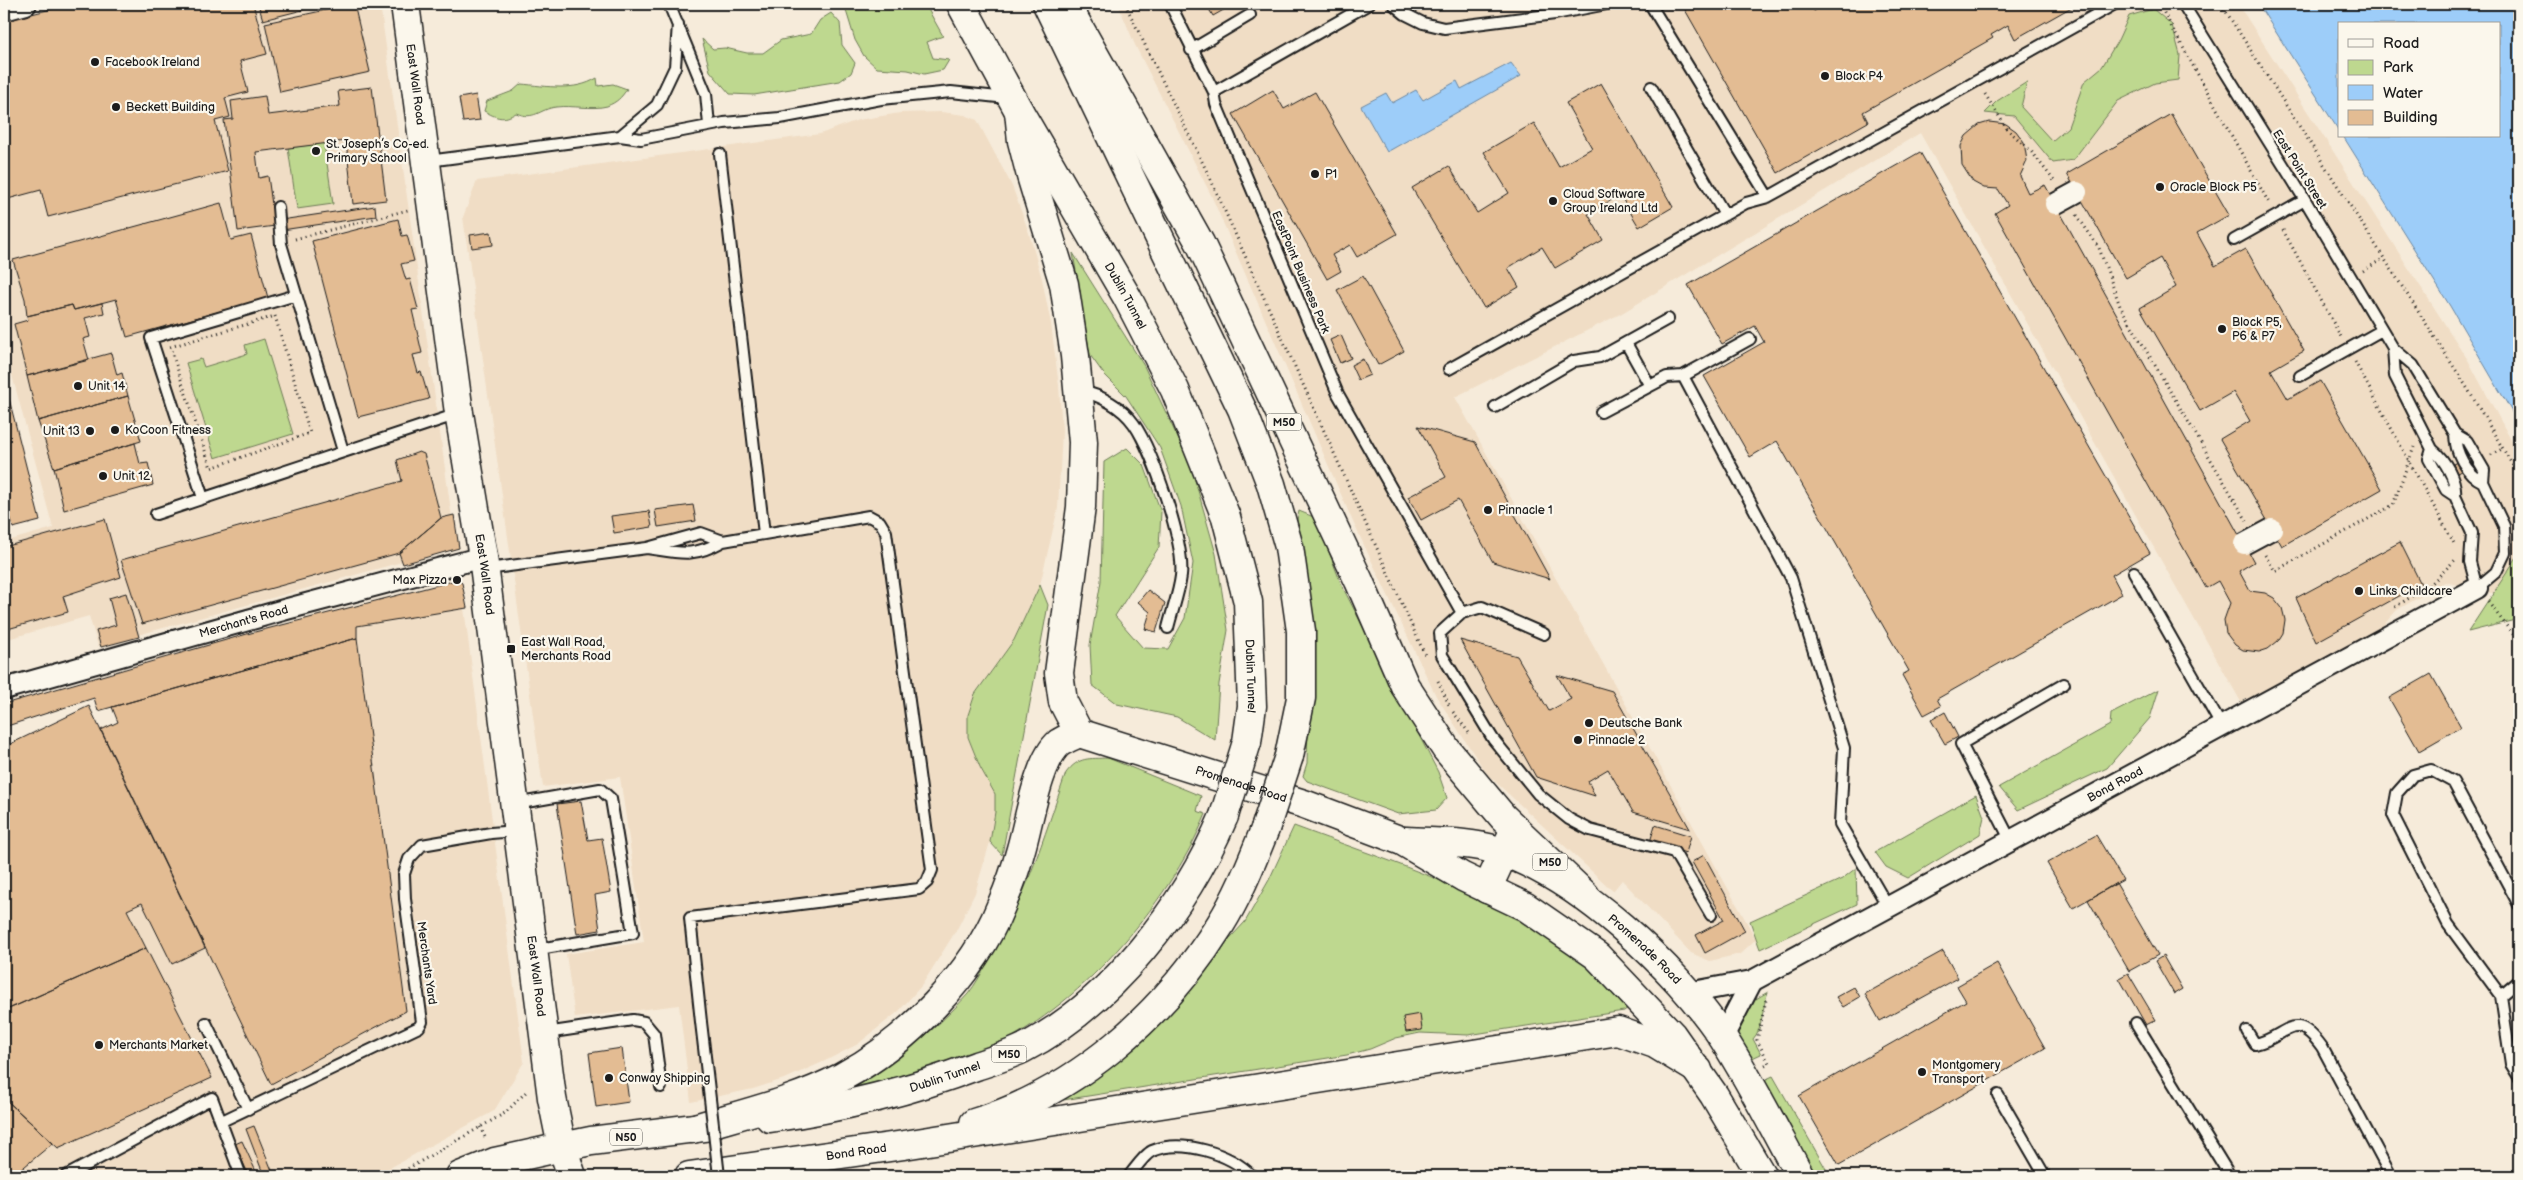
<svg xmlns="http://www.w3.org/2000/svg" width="2523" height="1180" font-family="'Balsamiq Sans',sans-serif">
<rect width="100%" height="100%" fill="#f6ebda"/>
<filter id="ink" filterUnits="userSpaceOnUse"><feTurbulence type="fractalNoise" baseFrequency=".02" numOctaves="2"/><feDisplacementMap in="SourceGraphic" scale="10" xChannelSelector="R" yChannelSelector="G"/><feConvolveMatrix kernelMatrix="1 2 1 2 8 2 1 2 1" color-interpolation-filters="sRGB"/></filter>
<g filter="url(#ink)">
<path fill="#f0ddc5" d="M113,4h267l76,543 -358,99 -9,-30 -85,24v-98l49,-14 -49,-183v-310z
M1118,4h1120l230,356 51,95v128l-19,12 -55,-13 -48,28 -21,23 -135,69 -321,-569 -298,180 -167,84 301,542 -16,15 -30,7 -19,-8 -69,-73 -9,11 -126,-117 -51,-78 -83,-174 -142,-327 -76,-150z
M941,112l24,3 12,5 35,66 16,44 14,49 9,45 8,62 3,45 -4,77 -18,77 -26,55 -39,54 -7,21v22l12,30 15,27v18l-5,30 -15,51 -18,36 -35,56 -23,26 -41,33 -33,17 -38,17 -34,11 -62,13 -12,-97 -104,13 -9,-64 78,-12 -24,-165 -77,10 -80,-570 14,-36 343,-47 38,-14 42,-7z
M464,608l60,454 -30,49 -119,65h-371v-412l114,-42 -6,-15 245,-69 -3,-13z"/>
<path fill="#bed88f" stroke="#6d7a56" d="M844,4h81l18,32 -16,6 6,16 16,2 -6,10 -19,4 -16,-4 -31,-2 -13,-12 -9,-16z
M2153,9l19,16 8,30 -2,25 -23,3 -37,18 -45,59 -20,3 -39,-47 -29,-3 12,-12 30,-19 -6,25 31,34 16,-14 16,-45 18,-15 16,-27 11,-24z
M831,13l9,10 2,22 13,18 -4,10 -11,8 -86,14 -24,-1 -20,-23 -8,-32 11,10 12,-1 22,5h16l18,-13 30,-6 9,-14z
M597,78l1,8 15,-2 14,5c-6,9 -10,13 -20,17 -15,4 -35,-1 -51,1 -17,2 -21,14 -40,6 -13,8 -19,5 -32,-2l3,-10 26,-10 8,-7c25,2 54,8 76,-6z
M324,143l9,61 -36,5 -9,-61z
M1073,253l71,113 47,100 25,88 12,76 -9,54 -4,56 -38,-23 -60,-13 -25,-19 -2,-40 11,-64 3,-119 23,-14 17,17 17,47 -2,35 -44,69 28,32 25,1 17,-31 8,-55 -12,-57 -21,-58 -34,-52 -23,-23 -13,-18z
M264,339l29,95 -78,24 -29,-95 15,-4 3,8 43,-13 -2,-9z
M1299,511l17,7 26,68 96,186 9,26 -11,12 -38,4 -91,-33 -4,-5 4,-13 4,-149 -4,-39 -10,-55z
M2519,556v63l-51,13 49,-75z
M1040,585l8,20 -46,250 -12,-13 5,-30v-18l-15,-27 -12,-30v-22l7,-21 39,-54z
M2159,689l-9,29 -43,50 -89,42 -19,-23 111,-62 1,-11z
M1108,758l93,38 -4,15 9,3c-38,92 -129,196 -221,237 -46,20 -96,30 -145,43 47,-28 92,-59 128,-100 8,-10 14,-22 20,-32 36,-59 56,-125 78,-189 13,-17 23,-14 42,-15z
M1976,795l8,22 -4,17 -72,44 -22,-11 -11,-15z
M1294,826c117,44 252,81 335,181l-5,4 -156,24 -48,-2 -24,5 -26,11 -23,6 -284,45 -4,-5 147,-131 39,-42 24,-42z
M1856,868l1,36 -97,45 -10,-28 92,-42z
M1768,992c-6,14 -5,37 -15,47l8,15 -13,6c-19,-37 -17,-48 20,-68z
M1773,1076l57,100h-17l-53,-94z"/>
<path fill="#9dcdf9" stroke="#6986a1" d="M2258,4h261v420l-69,-118 -107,-170h156v-112h-160v107z
M1511,63l10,13 -134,76 -26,-46 25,-13 6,10 24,-13 7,10 34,-19 4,8z"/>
<path fill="#e3bc93" stroke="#1c1c1c" d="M71,4h182l14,50 -27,7 8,31 -23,6 5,19 -15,4 13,50 -180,46 -7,-27 -37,10v-179z
M258,4h68l-63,16z
M354,4l16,68 -90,20 -15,-69z
M1206,4h28l-21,12z
M1692,4h118l4,7 12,-7h251l-62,35 -7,-14 -17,10 2,3 -130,74 5,10 -90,51 -94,-165z
M1601,83l72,124 -34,20 -19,-32 -32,19 15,26 -48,28 -13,-21 -34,21 11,19 -35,21 -72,-120 37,-22 28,47 32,-20 -25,-41 50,-29 25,44 33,-19 -26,-45z
M372,87l14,113 -33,4 -7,-63 -90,11 3,26 9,-2 7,50 -37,5 -14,-111 9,-1 -2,-18 34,-5 3,19 72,-9 -2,-15z
M1273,90l11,19 31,-17 82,142 -40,23 -7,-12 -18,10 9,16 -14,8 -94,-165z
M476,95l4,25 -17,2 -4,-24z
M2171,114l58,101 -32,18 18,33 31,-17 58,102 -33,19 17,29 32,-18 62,108 -100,57 -62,-107 30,-18 -17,-29 -33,19 -60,-103 36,-21 -16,-29 -34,20 -59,-104z
M1989,122l17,2 10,7 8,11 3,19 -7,15 8,17 17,-8 209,377 -15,9 11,20 15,2 9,5 8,10 3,12 -2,13 -5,8 -10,8 -9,3 -16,-2 -8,-5 -9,-12 -2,-13 6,-17 -12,-22 -12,7 -211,-375 13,-8 -10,-16 -14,-1 -11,-6 -11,-17 -1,-19 5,-10 13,-11z
M1920,152l230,401 -38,22 10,19 -185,105 4,7 -17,9 -22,-40 7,-4 -132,-230 -27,16 -46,-81 60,-34 -9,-16 -33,18 -34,-59z
M221,203l10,37 20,-5 17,63 -141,39 -11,-38 -42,11 -2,-5 -45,11 -2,-17 -12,-39z
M375,206l1,10 -94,14 -1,-10z
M398,219l4,17 5,-1 7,26 -13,3 5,16 4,-1 8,30 -6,1 10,43 -9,2 5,18 3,-1 8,27 -71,18 -46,-176z
M491,232l2,13 -21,3 -2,-13z
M1363,276l41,75 -26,14 -41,-75z
M102,303l2,10 -19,5 5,19 -7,2 6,21 -62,16 -13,-52 14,-4 -1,-4 45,-11 2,5z
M1341,335l10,23 -11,5 -10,-23z
M111,353l6,22 5,-2 6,23 -90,25 -11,-45z
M1363,359l7,16 -12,5 -7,-15z
M4,379l36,142 -27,7 -9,-38z
M128,396l13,45 -87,27 -16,-47z
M1418,426l57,16 75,137 -57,-17 -35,-62 -37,20 -13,-23 38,-20z
M135,443l5,21 8,-1 5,22 -89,25 -10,-42z
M419,452l5,2 17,64 -42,35 -257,71 -21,-64 281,-79 -5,-21z
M2457,462l4,9 -4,2 -4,-9z
M693,505l3,16 -38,6 -3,-17z
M649,511l3,16 -38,6 -3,-17z
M454,515l5,33 -56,16 -4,-11 42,-35z
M105,519l16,58 -58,19 5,16 -64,18v-83z
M2400,542l21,42 -105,58 -20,-44z
M457,580l5,3 5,25 -110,18v12l-259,73 -4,-13 -90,29v-23l243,-70z
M1148,590l17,13 -9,29 -11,-3 5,-17 -12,-10z
M126,593l13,44 -38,10 -5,-16 20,-6 -7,-27z
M357,638l49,373 -135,73 -170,-354 17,-8 -6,-15z
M1460,640l57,16 32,55 22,-12 -14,-24 55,16 78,138 -57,-17 -25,-43 -20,12 7,15 -59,-19z
M2431,674l30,53 -42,24 -30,-53z
M89,706l116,242 -33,16 -30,-61 -15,7 19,38 -142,63v-264z
M1945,712l13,25 -13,7 -14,-24z
M581,801l7,39 14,-2 9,54 -16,3 5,35 -23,4 -20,-130z
M1655,825l36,11 -5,17 -36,-11z
M2096,835l27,45 -50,28 -26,-45z
M1704,855l41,76 -40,22 -9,-18 28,-15 -32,-58z
M2116,883l42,72 -29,16 -41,-71z
M146,948l66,130 -154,70 -54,-50v-87z
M1943,951l15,27 -78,43 -15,-27z
M2163,956l19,33 -8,5 -19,-33z
M1997,963l48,85 -206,117 -40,-69 167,-95 -9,-15z
M2128,973l28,47 -10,5 -27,-47z
M1854,987l6,10 -17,10 -7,-10z
M1420,1014l2,16 -16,2 -3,-15z
M622,1048l7,54 -33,5 -7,-54z
M4,1098l49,45 -40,33h-9z
M254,1126l19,47 -7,3h-2l-18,-47z
M242,1141l16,35h-9l-14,-32z"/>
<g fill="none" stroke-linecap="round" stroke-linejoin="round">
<g stroke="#1c1c1c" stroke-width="14">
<path id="lane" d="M669,4l37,90 3,31
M1170,4l44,88
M1369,4l-155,88 2,12 122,290 124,219
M1393,4l12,10 18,9 21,5 111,-14 52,-10
M1650,4l118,193
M2183,4l122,196 88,148 20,17 42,69 12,7 17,29 -1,12 21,44 1,27 -9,19 -19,16 -7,-26 2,-29 -17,-37 -9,-6 -17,-31 3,-10 -37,-73 -2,-28
M1191,50l59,-35
M1651,87l74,128
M620,136l37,-31 18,-38 3,-43
M720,154l44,380
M428,161l192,-25 21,3 83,-16 56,-5 101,-19 70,-7 56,6
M278,207l3,37 62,207
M2234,240l71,-40
M1626,343l24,43
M1449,369l297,-166 22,-6 347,-193
M1683,376l67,-37
M2300,376l82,-46
M1080,391c21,4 42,16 54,33 19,28 51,119 47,152 -2,17 -9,35 -13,52
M1495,407l79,-46 26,-4 68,-38
M1601,412l66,-35 16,-1 108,202 53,170 -4,76 48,83
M2455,434c0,18 11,40 28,48
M2432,449c13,11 25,31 23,47
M203,498l-52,-160 145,-43
M156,514l302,-100
M647,548c34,5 45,10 76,-7l146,-25 11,6 6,10 46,338 -5,12 -8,7 -229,29 11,104
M487,569l160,-21 54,-15 22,8
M2134,572l88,155
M1544,634l-62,-27 -20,6 -22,20 2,22 51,84 45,55 31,25 21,11 84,22 37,63
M515,804l85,-15 11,10 22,134 -100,17
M2011,841l-50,-97 103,-60
M2519,905l-66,-123 -22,-12 -18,5 -16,18 -4,22 55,109 53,72 10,68 8,13
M2501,996l18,-15
M206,1023l42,86
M2136,1023l94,153
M2247,1031l8,13c32,-6 38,-37 67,3l69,129
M546,1033l87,-13 11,2 10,12 7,53
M1998,1095l47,81
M222,1121l197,-94 3,-5 -17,-123 -1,-25 5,-15 13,-14 69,-12 25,-2
M66,1176l146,-78 29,78
M1129,1176c6,-7 15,-21 23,-25 30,-13 79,3 100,25"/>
</g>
<g stroke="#1c1c1c" stroke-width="24">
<g id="street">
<path d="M4,10l22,-6"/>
<path id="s1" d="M4,689l283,-80 196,-52"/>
<path id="s2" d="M1688,993l64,-12 725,-393"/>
<path d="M1723,1037l29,-56"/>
</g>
</g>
<g stroke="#1c1c1c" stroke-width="31">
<g id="secondary">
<path id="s3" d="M405,4l54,409 24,144 69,541 10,49 10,29"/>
<path id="s4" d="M1079,733l225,71 98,37 61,36 63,30 71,49 75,79 42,60 48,81"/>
<path id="s5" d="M1406,841c29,2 62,0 90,9 80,25 181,118 227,188 28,44 52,92 77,138"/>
<path d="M460,1176l35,-14 67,-15"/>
</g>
</g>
<g stroke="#1c1c1c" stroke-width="31">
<g id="highway">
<path id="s6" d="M961,4l58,107 108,186 48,93 51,127 22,85 4,104 -5,36"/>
<path d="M1047,4l195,405 29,75 18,63 12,84v67l-12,58"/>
<path d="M1066,4l134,239 159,338 46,105 41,63 57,68 82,78"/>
<path d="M1487,889l28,-60"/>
<path id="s7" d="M770,1118c71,-10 138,-26 206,-52 15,-5 31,-10 46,-17 89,-45 164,-143 202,-233"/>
<path d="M974,1123c103,-31 190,-108 246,-198 19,-30 32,-64 45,-96"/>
<path d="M692,1129c49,-15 103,-27 150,-52 64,-34 132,-103 159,-171 8,-18 15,-38 20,-57 8,-27 17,-88 38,-106 6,-4 14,-7 20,-10l-16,-31 -4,-29 22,-166 2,-65 -8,-86 -11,-72 -33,-108 -9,-35 -3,-30"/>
<path d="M562,1147l29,-6 120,-15"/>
<path id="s8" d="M689,1176l215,-31 714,-114 37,13 43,26"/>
</g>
</g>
<path stroke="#1c1c1c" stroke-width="3" stroke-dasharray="1 4" stroke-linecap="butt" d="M1125,4l85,174 215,477
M2159,4l111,201
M2221,4l245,382 53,90
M1985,94l22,35 24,22 24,31
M2077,215l22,33 21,58 127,215
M2283,230l58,107
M295,239l113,-29
M2363,271l21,-13
M275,316l35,117 -99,35 -41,-121z
M2355,362l100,183
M2491,455l13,-7
M2265,555l10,16 118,-66 21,-58
M2488,602l31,40
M2395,607l36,-23 24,-24
M1438,681l12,26
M1453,712l16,21
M1765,1065l4,-2 -12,-23 9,-40
M480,1127l6,12
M395,1176l110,-63 21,-21"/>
<use href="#lane" stroke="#fbf7ec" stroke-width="10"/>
<use href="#street" stroke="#fbf7ec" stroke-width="20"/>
<use href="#secondary" stroke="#fbf7ec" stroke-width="28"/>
<use href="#highway" stroke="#fbf7ec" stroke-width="28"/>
<g stroke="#1c1c1c" stroke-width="14" stroke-linecap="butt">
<path id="lane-bridge" d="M701,1022l18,154"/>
</g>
<g stroke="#1c1c1c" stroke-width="24" stroke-linecap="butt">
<path id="street-bridge" d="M2055,204l22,-12
M2244,544l28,-15"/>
</g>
<g stroke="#1c1c1c" stroke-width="31" stroke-linecap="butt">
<path id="highway-bridge" d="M1224,816l23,-74
M1265,829l24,-73"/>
</g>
<use href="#lane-bridge" stroke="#fbf7ec" stroke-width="10"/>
<use href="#street-bridge" stroke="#fbf7ec" stroke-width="20"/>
<use href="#highway-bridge" stroke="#fbf7ec" stroke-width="28"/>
</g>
</g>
<g fill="#1c1c1c" stroke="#fbf7ec" stroke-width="2">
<circle cx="95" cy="62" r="5"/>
<circle cx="1825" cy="76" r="5"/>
<circle cx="116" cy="107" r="5"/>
<circle cx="316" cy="151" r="5"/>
<circle cx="1315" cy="174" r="5"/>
<circle cx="2160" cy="187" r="5"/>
<circle cx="1553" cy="201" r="5"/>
<circle cx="2222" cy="329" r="5"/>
<circle cx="78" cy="386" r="5"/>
<circle cx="115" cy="430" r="5"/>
<circle cx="90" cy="431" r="5"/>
<circle cx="103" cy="476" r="5"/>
<circle cx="1488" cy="510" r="5"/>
<circle cx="457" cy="580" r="5"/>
<circle cx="2359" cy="591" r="5"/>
<rect x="506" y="644" width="10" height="10" rx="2.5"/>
<circle cx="1589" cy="723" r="5"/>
<circle cx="1578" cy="740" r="5"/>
<circle cx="99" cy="1045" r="5"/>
<circle cx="1922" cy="1072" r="5"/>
<circle cx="609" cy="1078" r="5"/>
</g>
<g text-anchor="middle" stroke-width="4.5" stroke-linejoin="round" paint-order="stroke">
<g fill="#fbf7ec" stroke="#5f5e5a" stroke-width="1">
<rect x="1266.5" y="413.5" width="35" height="17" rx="4"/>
<rect x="1532.5" y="853.5" width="35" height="17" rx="4"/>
<rect x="991.5" y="1045.5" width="35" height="17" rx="4"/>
<rect x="610" y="1128.5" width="32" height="17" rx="4"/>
</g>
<g font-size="11" font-weight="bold" fill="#1c1c1c">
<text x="1284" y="426">M50</text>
<text x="1550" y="866">M50</text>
<text x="1009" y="1058">M50</text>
<text x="626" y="1141">N50</text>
</g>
<g font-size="12" fill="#1c1c1c" stroke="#fbf7ec" text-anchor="start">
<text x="105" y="66">Facebook Ireland</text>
<text x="1835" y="80">Block P4</text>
<text x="126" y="111">Beckett Building</text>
<text x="326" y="148">St. Joseph’s Co-ed.<tspan x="326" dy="14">Primary School</tspan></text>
<text x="1325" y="178">P1</text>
<text x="2170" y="191">Oracle Block P5</text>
<text x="1563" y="198">Cloud Software<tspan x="1563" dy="14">Group Ireland Ltd</tspan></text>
<text x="2232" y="326">Block P5,<tspan x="2232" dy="14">P6 &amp; P7</tspan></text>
<text x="88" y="390">Unit 14</text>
<text x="125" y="434">KoCoon Fitness</text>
<text x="80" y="435" text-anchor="end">Unit 13</text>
<text x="113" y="480">Unit 12</text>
<text x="1498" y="514">Pinnacle 1</text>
<text x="447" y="584" text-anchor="end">Max Pizza</text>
<text x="2369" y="595">Links Childcare</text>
<text x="521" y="646">East Wall Road,<tspan x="521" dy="14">Merchants Road</tspan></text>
<text x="1599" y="727">Deutsche Bank</text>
<text x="1588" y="744">Pinnacle 2</text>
<text x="109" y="1049">Merchants Market</text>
<text x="1932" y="1069">Montgomery<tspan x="1932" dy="14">Transport</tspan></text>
<text x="619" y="1082">Conway Shipping</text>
</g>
<g font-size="12" fill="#1c1c1c" stroke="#fbf7ec">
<text dy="4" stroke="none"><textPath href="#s3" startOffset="81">East Wall Road</textPath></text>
<text transform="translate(2300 169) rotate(58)" y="4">East Point Street</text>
<text transform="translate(1301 272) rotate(67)" y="4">EastPoint Business Park</text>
<text dy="4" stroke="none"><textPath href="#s6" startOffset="335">Dublin Tunnel</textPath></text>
<text dy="4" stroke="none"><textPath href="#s3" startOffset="576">East Wall Road</textPath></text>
<text dy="4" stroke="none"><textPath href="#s1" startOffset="249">Merchant's Road</textPath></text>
<text dy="4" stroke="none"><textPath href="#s6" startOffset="740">Dublin Tunnel</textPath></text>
<text dy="4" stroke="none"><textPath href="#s4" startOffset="170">Promenade Road</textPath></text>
<text dy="4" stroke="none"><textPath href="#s2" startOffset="478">Bond Road</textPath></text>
<text dy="4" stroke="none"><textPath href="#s5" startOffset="271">Promenade Road</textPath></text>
<text transform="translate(427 963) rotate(82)" y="4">Merchants Yard</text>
<text dy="4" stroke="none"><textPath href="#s3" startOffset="981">East Wall Road</textPath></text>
<text dy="4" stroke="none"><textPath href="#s7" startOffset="180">Dublin Tunnel</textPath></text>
<text dy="4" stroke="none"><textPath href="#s8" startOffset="169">Bond Road</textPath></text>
</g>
</g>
<rect width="2523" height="1180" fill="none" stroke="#fbf7ec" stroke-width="20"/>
<rect x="10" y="10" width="2503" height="1160" fill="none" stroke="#1c1c1c" stroke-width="2" filter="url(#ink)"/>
<rect x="2338" y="22" width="162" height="115" fill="#fbf7ec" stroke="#a29f99"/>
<rect x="2348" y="39" width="25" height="8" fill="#fbf7ec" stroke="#a29f99"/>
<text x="2383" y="48" font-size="15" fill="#1c1c1c">Road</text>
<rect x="2348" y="60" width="25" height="15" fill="#bed88f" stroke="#a29f99"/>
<text x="2383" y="72" font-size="15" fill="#1c1c1c">Park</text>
<rect x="2348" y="85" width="25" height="15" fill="#9dcdf9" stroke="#a29f99"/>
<text x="2383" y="98" font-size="15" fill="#1c1c1c">Water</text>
<rect x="2348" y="110" width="25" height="15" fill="#e3bc93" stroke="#a29f99"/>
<text x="2383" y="122" font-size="15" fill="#1c1c1c">Building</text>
</svg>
